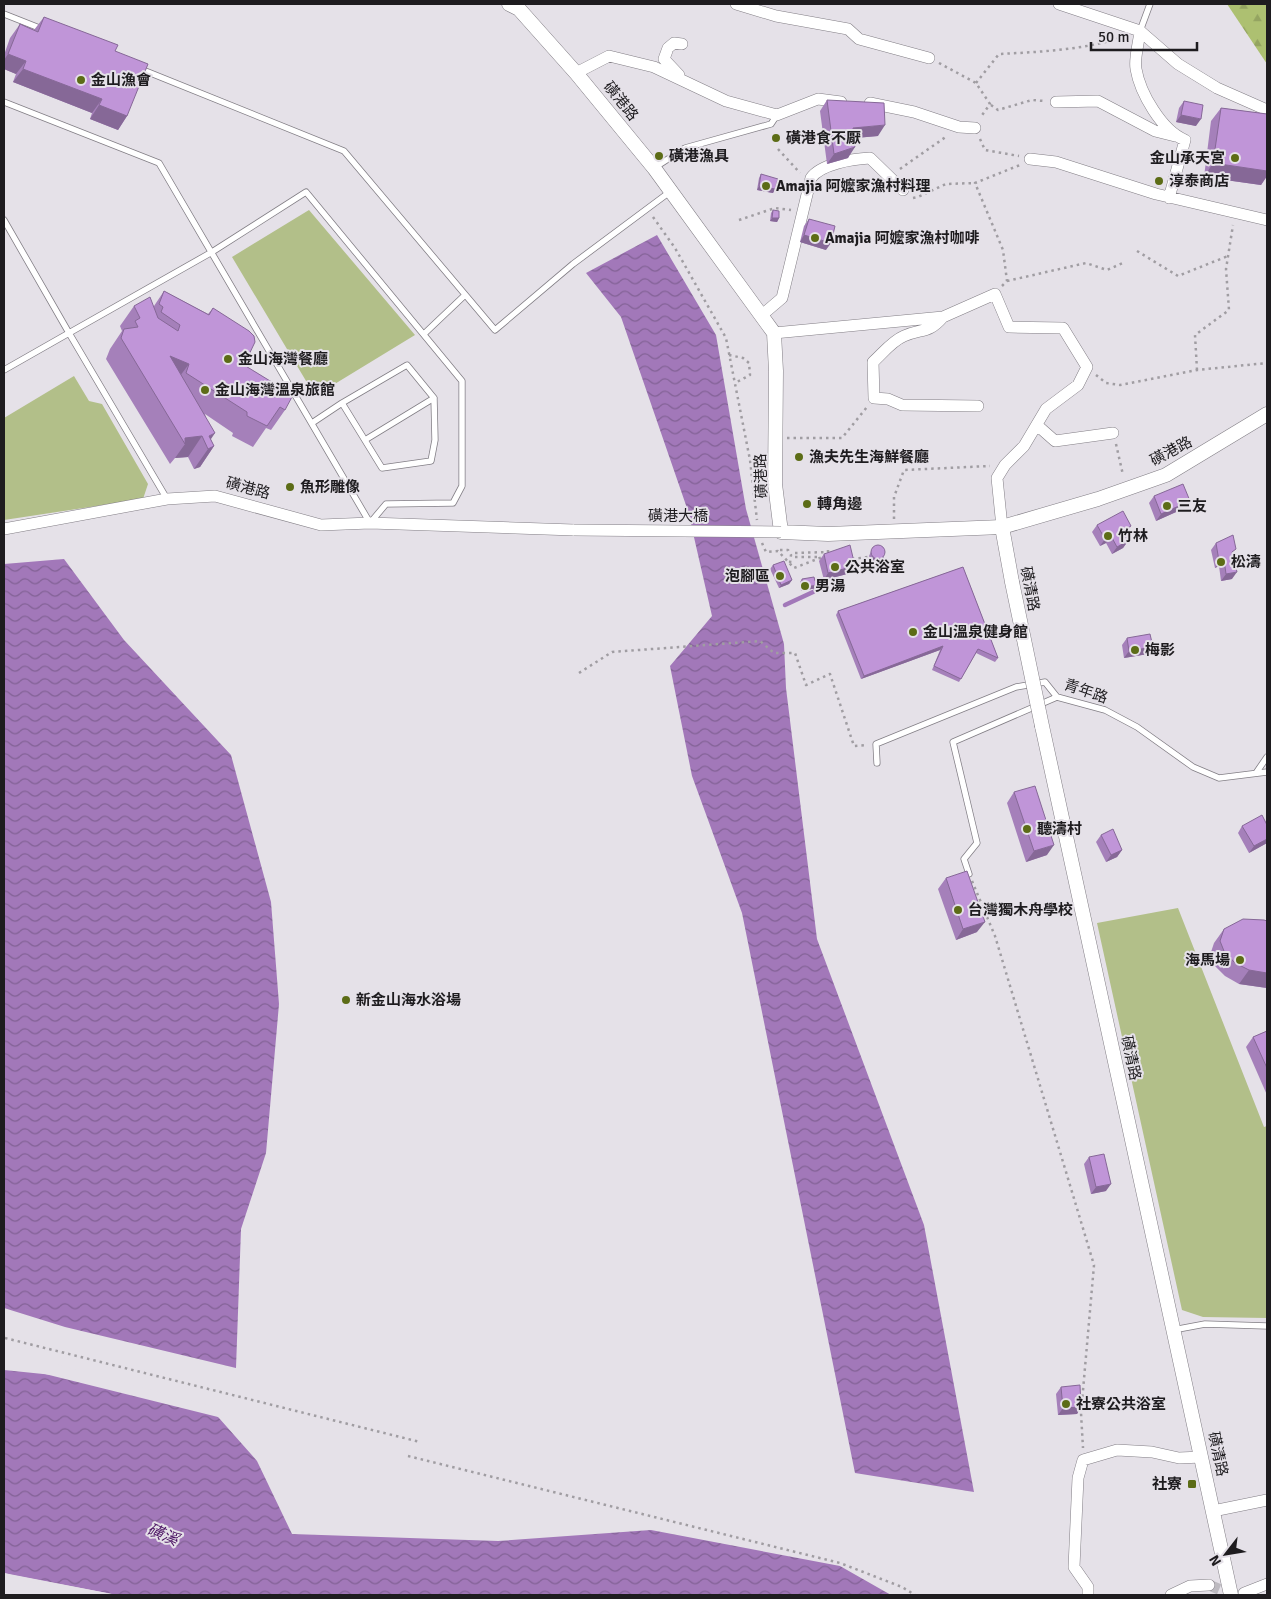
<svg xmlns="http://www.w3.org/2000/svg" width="1271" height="1599" font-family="Signika,'Noto Sans TC',sans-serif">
<defs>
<pattern id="forest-firs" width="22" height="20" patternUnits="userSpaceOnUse" patternTransform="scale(1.25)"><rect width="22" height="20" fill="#adc071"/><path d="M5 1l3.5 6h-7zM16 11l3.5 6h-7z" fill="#94a461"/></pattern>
<pattern id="water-waves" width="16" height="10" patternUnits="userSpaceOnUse" patternTransform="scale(1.25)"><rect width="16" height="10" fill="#a278b9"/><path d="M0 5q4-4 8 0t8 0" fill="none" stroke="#836296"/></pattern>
</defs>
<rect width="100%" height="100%" fill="#e5e1e8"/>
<path fill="url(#forest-firs)" d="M1227,4h40v60z"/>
<path fill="#b2bf89" d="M309,210l106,125 -100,61 -83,-139z
M74,376l15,25 13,3 46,80 -5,15 -139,21v-102z
M1178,908l86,219 3,-1v192l-64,-1 -21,-7 -85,-387z"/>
<path fill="url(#water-waves)" d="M657,235l59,100 30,174 38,135 2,44 31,251 107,286 50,267 -119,-19 -113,-560 -50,-137 -22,-110 42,-50 -24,-105 -67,-194 -35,-44z
M64,559l60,81 107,115 40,147 8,102 -13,149 -25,76 -5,139 -171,-41 -61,-19v-744z
M4,1370l49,5 158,34 46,52 35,73 206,7 153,-11 189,36 51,29h-774l-113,-22z"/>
<path fill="#e5e1e8" d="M55,1364l157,42 10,12 -193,-48 22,2z
M4,1573l8,2 105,20h-13l-100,-19z"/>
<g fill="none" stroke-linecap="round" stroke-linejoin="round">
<path stroke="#a278b9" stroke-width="4.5" d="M785,605l41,-19 -2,-5"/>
<path stroke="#bdbac0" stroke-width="11" stroke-dasharray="11 5.5" stroke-linecap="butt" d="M1209,1585l24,10"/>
<g stroke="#827e85" stroke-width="7">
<path id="service" d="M4,14l38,15
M1140,31l10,-27
M138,68l206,83 151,179 78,-66 98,-73
M4,102l155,61 211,360 16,-19 67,-1 9,-17v-105l-156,-189 -94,60 -143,81 -65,-113
M654,168l31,-20 86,-24 6,-9
M425,333l40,-38
M4,370l65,-37 98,166
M312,423l30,-20 40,65 49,-7 4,-21 -1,-42 -27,-33 -65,38
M365,440l69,-42
M877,763l-1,-19 140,-57 29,-5 12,15 48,13 32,17 56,40 26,11 48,-6
M1256,773l11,-16
M969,874l-5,-15 13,-16 -24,-101 104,-45
M1173,1330l32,-6 62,2"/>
</g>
<g stroke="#827e85" stroke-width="12">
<path id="minor" d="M736,4l40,12 72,13 11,10 70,19
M1059,4l81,27 38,33 39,24 50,22
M1140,31c-1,11 -6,27 -4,38 4,24 26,62 49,71l-16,58
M576,73l33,-17 45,11 72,34 51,14 41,-16 23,3
M679,75l-15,-16 4,-11 6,-5 8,1
M1056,102l42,-1 57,30 20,5
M870,103l44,9 45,15 16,1
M1030,159l26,3 100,32 111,26
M762,315l20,-17 29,-120c10,-14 41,-19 59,-20l33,32
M943,317c-15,17 -20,11 -39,19 -12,5 -21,17 -31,26l1,36 14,1 14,6 76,1
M774,333l169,-16 52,-23 14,33 54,1 24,39 -9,18 -32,24 -22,37 -19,19 -8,13 5,49
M1038,426l17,15 58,-8
M4,529l163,-30 48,-3 106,29 49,-2 204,7
M1213,1511l54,-11
M1244,1593l23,-9
M1088,1595v-8l-14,-20 4,-89 5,-18 34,-10 35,2 27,6 23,-1
M1171,1595l19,-9 19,-1"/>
</g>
<g stroke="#827e85" stroke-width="15">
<path id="tertiary" d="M509,4l10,5 57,64 78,95 120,165 2,38 -1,113 6,48 47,2 174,-7 96,-28 68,-24 101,-61
M1002,527l10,55
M1042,726l189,869"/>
</g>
<path stroke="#a09da2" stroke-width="2.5" stroke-dasharray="2.5 4" stroke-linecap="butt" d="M939,63l37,20 14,21 -10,14
M976,83l23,-29c40,-2 83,-4 121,-16
M991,105l7,5 34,-10 12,1
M980,139l5,11 34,6
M778,149l22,24
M900,169l47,-33
M913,198l5,-1 28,-13 29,-1
M653,217l22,31 51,90 24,122 7,60
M739,220l36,-12 16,2
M1137,251l41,25 50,-20
M1007,281l79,-18 21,7 18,-8
M1002,286l5,-5 -4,-31 -28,-67 45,-18
M729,355l14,3 6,5 1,12 -15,8
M1197,370l-2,-35 34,-25 -3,-41 7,-44
M1096,375l10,8 14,2 77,-15 70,-7
M787,438h55l25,-31
M1116,444l7,31
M894,519v-22l10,-27 86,-4
M762,543l4,9 12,-1 16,17 31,-12
M780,550h8l3,5 -1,8
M817,557h-22v-4l33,-1v-4
M852,559l16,-2
M579,673l33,-21 148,-11 14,12h21l11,32 24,-11 24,72 13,-1
M972,881l23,55 99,329 -13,148 2,35
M5,1338l415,104
M408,1456l432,107 62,24 13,8"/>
<use href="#service" stroke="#fff" stroke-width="5.5"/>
<use href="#minor" stroke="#fff" stroke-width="11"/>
<use href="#tertiary" stroke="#fff" stroke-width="14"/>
<g stroke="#827e85" stroke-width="12" stroke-linecap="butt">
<path id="minor-bridge" d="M574,530l207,2"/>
</g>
<g stroke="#827e85" stroke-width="15" stroke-linecap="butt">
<path id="tertiary-bridge" d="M1012,582l30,144"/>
</g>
<use href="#minor-bridge" stroke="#fff" stroke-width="11"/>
<use href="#tertiary-bridge" stroke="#fff" stroke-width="14"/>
</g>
<path fill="#a580ba" d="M44,17l71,34 12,65 -9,14 -28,-11 2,-6 -79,-31 3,-8 -12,-5v-14l6,-17 10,-14 14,6z
M827,100l51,36 -24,2 -6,20 -21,6 -7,-53z
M1184,101l12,25 -20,-4 3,-14z
M1221,108l46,6v62l-6,9 -57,-8 7,-56z
M761,174l14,15 -2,4 -16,-3 2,-12z
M773,210l6,8 -2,4 -7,-1 1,-8z
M809,219l17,31 -26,-8 4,-16z
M164,291l44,23 5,-6 31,57 41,45 -14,20 -5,-2 -13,19 -21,-11 1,-3 -28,-19 6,26 3,6 -14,21 -6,2 -6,-12 -13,1 -5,6 -64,-105 4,-10 12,-18 -2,-5 14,-20h20z
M1154,496l31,12 -29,13 -7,-18z
M1097,525l29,8 -1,1 3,7 -5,7 -11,6 -6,-11 -6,3 -8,-14z
M1216,543l17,12 -1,24 -11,2 -2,-15 -4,2 -4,-18z
M873,547l11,10 -3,3 -5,3 -5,-2 -2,-5z
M824,554l27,19 -27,7 -5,-19z
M773,565l19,15 -3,4 -10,4 -9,-19z
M963,567l35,91 -3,4 -19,-9 -17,29 -27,-12 8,-20 -79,29 -25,-64 2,-4z
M802,579l13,2 5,4 -3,3 -16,3 -1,-9z
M1127,638l26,9 -5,7 -24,4 -2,-13z
M1014,792l33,63 -21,7 -19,-59z
M1242,826l25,17 -18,10 -11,-20z
M1101,835l21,15 -5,7 -11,5 -10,-20z
M946,878l31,54 -21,8 -18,-51z
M1267,921v67l-28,-4 -14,-8 -11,-11 -4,-10 4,-12 10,-14z
M1267,1031v64l-21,-48 7,-10z
M1089,1157l17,34 -15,3 -7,-30z
M1061,1387l20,20 -4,7 -19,1 -2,-21z"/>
<path fill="#866897" d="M8,54l18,7 -10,13 -12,-5v-9z
M23,69l79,30 -10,14 -79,-31z
M99,105l28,11 -9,14 -28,-11z
M1181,115l20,4 -5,7 -20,-4z
M885,125l-7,11 -33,3 8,-11z
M855,147l-7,11 -21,6 7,-10z
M1213,163l54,8v5l-6,9 -57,-8z
M759,186l16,3 -2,4 -16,-3z
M772,218h7l-2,4 -7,-1z
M804,235l27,8 -5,7 -26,-8z
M170,356l19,8 -15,20z
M215,433l-8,12 2,-9z
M202,436l-14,21 -13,1 10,-14v-6z
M214,446l-14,21 -6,2 14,-20z
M1190,501l-5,7 -29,13 5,-7z
M1131,526l-5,7 -8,5 5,-7z
M1111,536l-5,7 -6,3 5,-7z
M1128,541l-5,7 -11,6 5,-7z
M874,557h10l-3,3 -5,3 -5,-2z
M1224,559l-5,7 -4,2 4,-7z
M855,566l-4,7 -27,7 4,-7z
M1237,572l-5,7 -11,2 5,-7z
M792,580l-3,4 -10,4 2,-3z
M820,585l-3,3 -16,3 2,-4z
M943,646l-3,4 -79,29 3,-3z
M1153,647l-5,7 -24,4 5,-7z
M1267,839v4l-18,10 5,-7z
M1054,845l-7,10 -21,7 8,-11z
M1122,850l-5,7 -11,5 5,-7z
M985,922l-8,10 -21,8 7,-11z
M1249,970l18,3v15l-28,-4z
M1111,1184l-5,7 -15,3 5,-7z
M1081,1407l-4,7 -19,1 5,-7z"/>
<path fill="#c095d8" stroke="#866897" d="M44,17l74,28 -3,6 33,13 -21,52 -28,-11 3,-6 -79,-30 3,-8 -18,-7 12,-30 18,8z
M827,100l57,3 1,22 -32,3 2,19 -21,7z
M1184,101l19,4 -2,14 -20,-4z
M1221,108l46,6v57l-54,-8z
M761,174l17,5 -3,10 -16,-3z
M773,210l6,1v7h-7z
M809,219l26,7 -4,17 -27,-8z
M164,291l45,24 4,-7 36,23 5,5 1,6 -11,23 49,30 -8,15 -5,-3 -13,19 -20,-10v-4l-61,-39 3,-9 -19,-8 45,77 -6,3 5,10 -6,3 -6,-13 -17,2v6l-64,-106 3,-9 14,-2 -3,-6 5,-3 -6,-12 16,-9 8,21 20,13 2,-6 -19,-13 2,-5 -4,-3z
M1183,484l7,17 -29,13 -7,-18z
M1123,511l8,15 -8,5 5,10 -11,6 -6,-11 -6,3 -8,-14z
M1233,535l3,14 -4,3 5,20 -11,2 -2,-15 -5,2 -3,-18z
M850,545l5,21 -27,7 -4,-19z
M871 552a7 7 0 1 1 14 0a7 7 0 1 1-14 0Z
M784,561l8,19 -11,5 -8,-20z
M963,567l35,91 -20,-9 -17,30 -27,-13 9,-20 -79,30 -26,-65z
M814,577l1,4 4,-1 1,5 -17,2 -1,-8z
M1150,634l3,13 -24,4 -2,-13z
M1035,786l19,59 -20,6 -20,-59z
M1262,815l5,10v14l-13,7 -12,-20z
M1113,829l9,21 -11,5 -10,-20z
M967,871l18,51 -22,7 -17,-51z
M1243,919l21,1 3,1v52l-18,-3 -14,-7 -11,-12 -4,-10 4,-12z
M1267,1031v37l-14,-31z
M1104,1154l7,30 -15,3 -7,-30z
M1080,1385l1,22 -18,1 -2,-21z"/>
<g fill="#5c6c16" stroke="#e5e1e8" stroke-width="2">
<circle cx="81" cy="80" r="5"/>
<circle cx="776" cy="138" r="5"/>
<circle cx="659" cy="156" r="5"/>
<circle cx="1235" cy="158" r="5"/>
<circle cx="1159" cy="181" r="5"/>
<circle cx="766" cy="186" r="5"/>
<circle cx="815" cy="238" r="5"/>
<circle cx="228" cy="359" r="5"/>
<circle cx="205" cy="390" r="5"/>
<circle cx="799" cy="457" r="5"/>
<circle cx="290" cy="487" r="5"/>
<circle cx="807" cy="504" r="5"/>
<circle cx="1167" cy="506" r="5"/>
<circle cx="1108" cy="536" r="5"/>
<circle cx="1221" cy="562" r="5"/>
<circle cx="835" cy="567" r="5"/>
<circle cx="780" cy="576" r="5"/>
<circle cx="805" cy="586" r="5"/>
<circle cx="913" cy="632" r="5"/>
<circle cx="1135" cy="650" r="5"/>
<circle cx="1027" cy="829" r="5"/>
<circle cx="958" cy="910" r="5"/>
<circle cx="1240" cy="960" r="5"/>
<circle cx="346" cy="1000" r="5"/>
<circle cx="1066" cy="1404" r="5"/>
<rect x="1187" y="1479" width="10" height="10" rx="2.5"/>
</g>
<g text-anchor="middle" stroke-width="4" stroke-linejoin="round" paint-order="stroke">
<g font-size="15" font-weight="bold" fill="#1e1c1f" stroke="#e5e1e8" text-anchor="start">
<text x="91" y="85">金山漁會</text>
<text x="786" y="143">磺港食不厭</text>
<text x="669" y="161">磺港漁具</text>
<text x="1225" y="163" text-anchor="end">金山承天宮</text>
<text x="1169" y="186">淳泰商店</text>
<text x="776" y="191">Amajia 阿嬤家漁村料理</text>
<text x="825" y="243">Amajia 阿嬤家漁村咖啡</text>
<text x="238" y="364">金山海灣餐廳</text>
<text x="215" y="395">金山海灣溫泉旅館</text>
<text x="809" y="462">漁夫先生海鮮餐廳</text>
<text x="300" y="492">魚形雕像</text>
<text x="817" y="509">轉角邊</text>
<text x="1177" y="511">三友</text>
<text x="1118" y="541">竹林</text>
<text x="1231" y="567">松濤</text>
<text x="845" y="572">公共浴室</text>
<text x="770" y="581" text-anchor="end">泡腳區</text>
<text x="815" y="591">男湯</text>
<text x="923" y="637">金山溫泉健身館</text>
<text x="1145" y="655">梅影</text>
<text x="1037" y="834">聽濤村</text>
<text x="968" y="915">台灣獨木舟學校</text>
<text x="1230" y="965" text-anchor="end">海馬場</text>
<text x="356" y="1005">新金山海水浴場</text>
<text x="1076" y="1409">社寮公共浴室</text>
<text x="1182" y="1489" text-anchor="end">社寮</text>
</g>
<g font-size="15" fill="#1e1c1f" stroke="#e5e1e8">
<text transform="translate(621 101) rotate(51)" y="5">磺港路</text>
<text transform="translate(1171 451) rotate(-28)" y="5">磺港路</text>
<text transform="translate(761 476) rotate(-92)" y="5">磺港路</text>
<text transform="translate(248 488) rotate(15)" y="5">磺港路</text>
<text x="678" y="521">磺港大橋</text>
<text transform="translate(1030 589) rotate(79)" y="5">磺清路</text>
<text transform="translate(1086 691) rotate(19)" y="5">青年路</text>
<text transform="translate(1131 1058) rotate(78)" y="5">磺清路</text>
<text transform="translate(1218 1454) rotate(78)" y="5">磺清路</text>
</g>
<g font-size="16" font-style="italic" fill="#4b1363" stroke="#e5e1e8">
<text transform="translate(163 1534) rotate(23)" y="6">磺溪</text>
</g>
</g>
<rect width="1271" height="1599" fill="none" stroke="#1e1c1f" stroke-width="10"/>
<g transform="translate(1226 1554) rotate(239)" stroke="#e5e1e8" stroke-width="4" paint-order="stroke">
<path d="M0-4L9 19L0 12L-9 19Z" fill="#1e1c1f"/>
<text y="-8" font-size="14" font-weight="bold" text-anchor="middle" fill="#1e1c1f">N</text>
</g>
<path d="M1091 42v8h106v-8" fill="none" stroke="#1e1c1f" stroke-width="2.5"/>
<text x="1098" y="42" font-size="15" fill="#1e1c1f" stroke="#e5e1e8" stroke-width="4" paint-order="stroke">50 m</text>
</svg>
